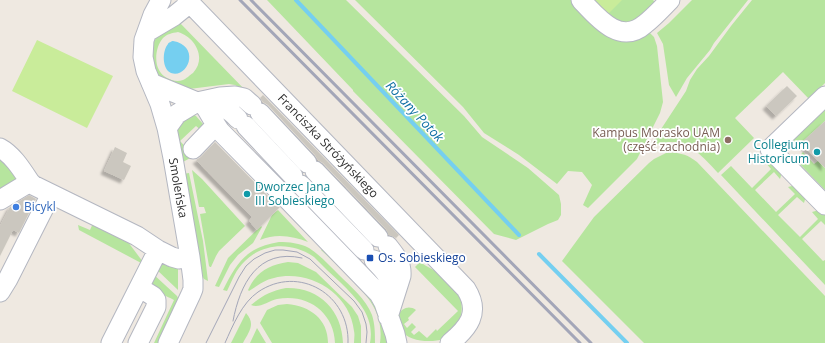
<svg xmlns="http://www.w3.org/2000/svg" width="825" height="343" font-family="'Open Sans',sans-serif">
<defs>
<filter id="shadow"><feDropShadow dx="-3.5" dy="3.5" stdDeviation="1" flood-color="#0004"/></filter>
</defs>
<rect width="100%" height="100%" fill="#efe9e1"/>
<path fill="#b6e59e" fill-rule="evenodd" d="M267,0h79l118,116 18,21 46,31 31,27 2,9v11l-3,5 -10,4 -32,16 -22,-6 -141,-143v-1z
M355,0h219l32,32 41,-2 7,7 3,9 6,56 -3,11 -23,46 -49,49 -5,-3 9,-20 -10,-13 -14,-1 -11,13 -38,-29 -35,-22 -21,-26z
M586,0h67l4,4 -15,16 -20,6z
M692,0h56l-34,43 -4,7 -23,28 -11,19 -7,-12 -6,-41 -6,-11 12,-10z
M752,0h73v83l-16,16 -26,-27 -48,46 19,20 -36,35c-20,-22 -38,-42 -70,-24l38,-58 4,-11 7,-11 12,-13 22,-30z
M180,23l67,69 -12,-7 -6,-1 -40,5 -31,-12 -6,-10v-20l2,-6 3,-4zM178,32c17,5 29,26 15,41 -3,2 -7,6 -10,7 -9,3 -20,-2 -24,-10 -5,-9 -3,-24 4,-32 4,-4 9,-5 15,-6z
M825,105v16l-24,22h-1l-5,5 -7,-8z
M194,115l2,1 7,8 2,3 -2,5 -7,-6 -16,15 14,15 -13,7 -6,-27 3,-13 9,-7h6z
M803,152l11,12 4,-3 7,7v22l-29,-30z
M666,153c12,-1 21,1 31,9l128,134v47h-181l-82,-82 32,-44 55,-54 5,-4z
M0,158l20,21 -20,17z
M772,160l10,12 -2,7 -6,-7 -19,18 21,22 19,-18 -7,-7 8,-2 10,11 -2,7 -7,-6 -19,18 22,22 18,-18 -6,-7 7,-2 6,3v12l-4,-4 -19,18 21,22 2,-1v25l-104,-110 10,-9 21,22 19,-19 -6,-7 3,-1z
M192,170l10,9 43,47 -26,25 -3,5 -5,11h-1l-1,-1 -9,-52 6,-1 -2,-6h-5z
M189,173l14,68 5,40 -4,-2 -3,-5 -18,-100z
M278,210l30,32c-15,-6 -32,-9 -48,-2l12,-25z
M94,221l28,13 21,28v2l-64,-34 -1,-5 12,5z
M261,226l1,1 -9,16 -15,12 -8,10 -11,22 -4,-1 13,-28z
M279,242c10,0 21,1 30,6 11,7 21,18 30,27 12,12 27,24 33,40 3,9 3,19 3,28h-5c5,-26 -12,-43 -29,-60 -9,-8 -18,-17 -27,-26 -21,-15 -50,-15 -69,4 -9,8 -13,20 -18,30l-4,-1c14,-28 24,-43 56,-48z
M324,248l43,47c11,14 17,31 24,48h-11c4,-30 -12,-47 -32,-67 -9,-9 -18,-18 -27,-26z
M166,262l12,6v22l-23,-22 5,-5z
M288,262l10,1 18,9 36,35 6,9 3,10v17h-7c0,-4 1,-8 0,-12 -4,-38 -45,-62 -80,-53 -10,2 -17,8 -25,13l-1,-1c8,-18 21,-25 40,-28z
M420,262c7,5 15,8 21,13 5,4 14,13 17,18 5,8 5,22 0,30 -2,3 -6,6 -8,9 -2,2 -4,5 -7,7 -11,4 -35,3 -42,-9 -2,-4 -2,-11 -3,-15 4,-7 11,-10 18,-5l-8,8 1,2 -5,4 3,4 5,-5 4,4 -5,5 3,3 5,-4 8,7 9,-9 1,2 21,-20 -43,-44z
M152,273l25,23 3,6 -20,41h-6l20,-43c-11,-6 -28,-10 -22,-27z
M286,288c33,-1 56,22 57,55h-8c-1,-31 -28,-50 -58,-44 -9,2 -18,10 -26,6 12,-10 20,-14 35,-17z
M287,304c23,2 41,15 41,39h-56l-12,-20 7,-13 11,-5z
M246,313c10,11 3,19 -3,30h-12z
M257,328l9,15h-16z"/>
<path fill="#c9ec9a" d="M595,0h27l-14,14z
M37,40l76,36 -26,52 -75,-37z"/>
<path fill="#75cff0" d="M173,41c28,5 15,38 -2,32 -9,-4 -9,-22 -3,-29 0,-1 4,-3 5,-3z"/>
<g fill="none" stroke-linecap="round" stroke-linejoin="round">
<path stroke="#75cff0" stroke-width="4" d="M296,0l223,235
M539,254l88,89"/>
</g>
<path fill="#cbc7bf" filter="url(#shadow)" d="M787,86l10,10 -21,20 -10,-10z
M263,95l136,140 -3,3 -4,-2 -3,-1 -3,-6 -63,-66 -5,-3 -3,-5 -47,-50 -5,-3 -3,-4z
M825,121v47l-24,-25z
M215,142l56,57 6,3 3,5 -23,23 -8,-9 3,-4 -56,-57 5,-3z
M115,147l12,6 -4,9 8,4 -7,14 -20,-9z
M29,195l7,4 -17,34 -6,-3 -13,26v-30l10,-19z"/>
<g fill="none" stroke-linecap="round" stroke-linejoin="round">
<g stroke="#b4b7c1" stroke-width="21">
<path id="minor" d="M161,0l-8,15 -9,25 -1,17 3,14 14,33 7,24 6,30 17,99 3,23v9l-2,5 -23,49
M187,0l144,149 135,140c15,24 2,39 -16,54
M581,0c16,17 39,46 64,24 9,-7 17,-16 25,-24
M147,32l27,-16 16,-13
M151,83l51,21 4,4 10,17 4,6 59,60
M825,96l-55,53 55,56
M203,103c16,3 23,3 35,16
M260,113l47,50
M246,126l47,50
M167,128l10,-14 20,-12 23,-5 15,-1 9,2 8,7
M0,148c13,7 22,22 30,34l3,3 104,51 21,14 14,7 7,2 11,-2
M193,149l23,-24
M315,171l63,66
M301,185l63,65
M0,200l30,-18
M288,200l91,94 5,9 11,31 2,9
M388,246c8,10 14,17 13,30l-13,41
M374,260c5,6 14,13 15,21 1,7 0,14 0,20
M0,292l8,-13 43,-85
M111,343l47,-93
M138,343l18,-36v-7l-3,-4 -13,-8"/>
</g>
<use href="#minor" stroke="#fff" stroke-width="19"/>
<path stroke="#a3a6b8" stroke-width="1" d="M233,321c7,-37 25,-73 69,-63
M206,343l33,-66 7,-11 8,-7 11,-6 10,-3h8l14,2 13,7 44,42 8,11 4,12 1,8 -1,11
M225,343c8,-18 17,-40 33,-51 41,-28 92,3 90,51"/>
<path stroke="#a3a6b8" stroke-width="3" d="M240,0l340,343
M251,0l340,343"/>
</g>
<circle fill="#8d6e63" stroke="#fff" stroke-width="1.5" cx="728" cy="140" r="4"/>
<g fill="#0f9aa8" stroke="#fff" stroke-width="1.5">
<circle cx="817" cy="152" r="4"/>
<circle cx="247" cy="194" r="4"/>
</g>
<circle fill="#3f7fe0" stroke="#fff" stroke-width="1.5" cx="16" cy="207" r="4"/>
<rect fill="#1a4fb4" stroke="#fff" stroke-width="1.5" x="366" y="254" width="8" height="8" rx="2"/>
<g text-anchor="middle" stroke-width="3.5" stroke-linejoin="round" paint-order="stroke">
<g font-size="12" fill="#785e54" stroke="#fff" text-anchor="end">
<text x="720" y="137">Kampus Morasko UAM<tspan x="720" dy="14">(część zachodnia)</tspan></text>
</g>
<g font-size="12" fill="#0d838f" stroke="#fff" text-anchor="end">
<text x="809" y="149">Collegium<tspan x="809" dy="14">Historicum</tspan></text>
<text x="255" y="191" text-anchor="start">Dworzec Jana<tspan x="255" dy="14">III Sobieskiego</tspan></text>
</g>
<g font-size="12" fill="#2e2e2e" stroke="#fff">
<text transform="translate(328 146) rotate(46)" y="4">Franciszka Stróżyńskiego</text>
<text transform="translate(178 188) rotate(80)" y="4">Smoleńska</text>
</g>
<g font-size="12" fill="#366cbe" stroke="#fff" text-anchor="start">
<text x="24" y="211">Bicykl</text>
</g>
<g font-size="12" fill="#164399" stroke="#fff" text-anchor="start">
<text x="378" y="262">Os. Sobieskiego</text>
</g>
<g font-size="13" font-style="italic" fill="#0d6fa3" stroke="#fff">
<text transform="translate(415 111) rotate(47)" y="5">Różany Potok</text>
</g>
</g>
</svg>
